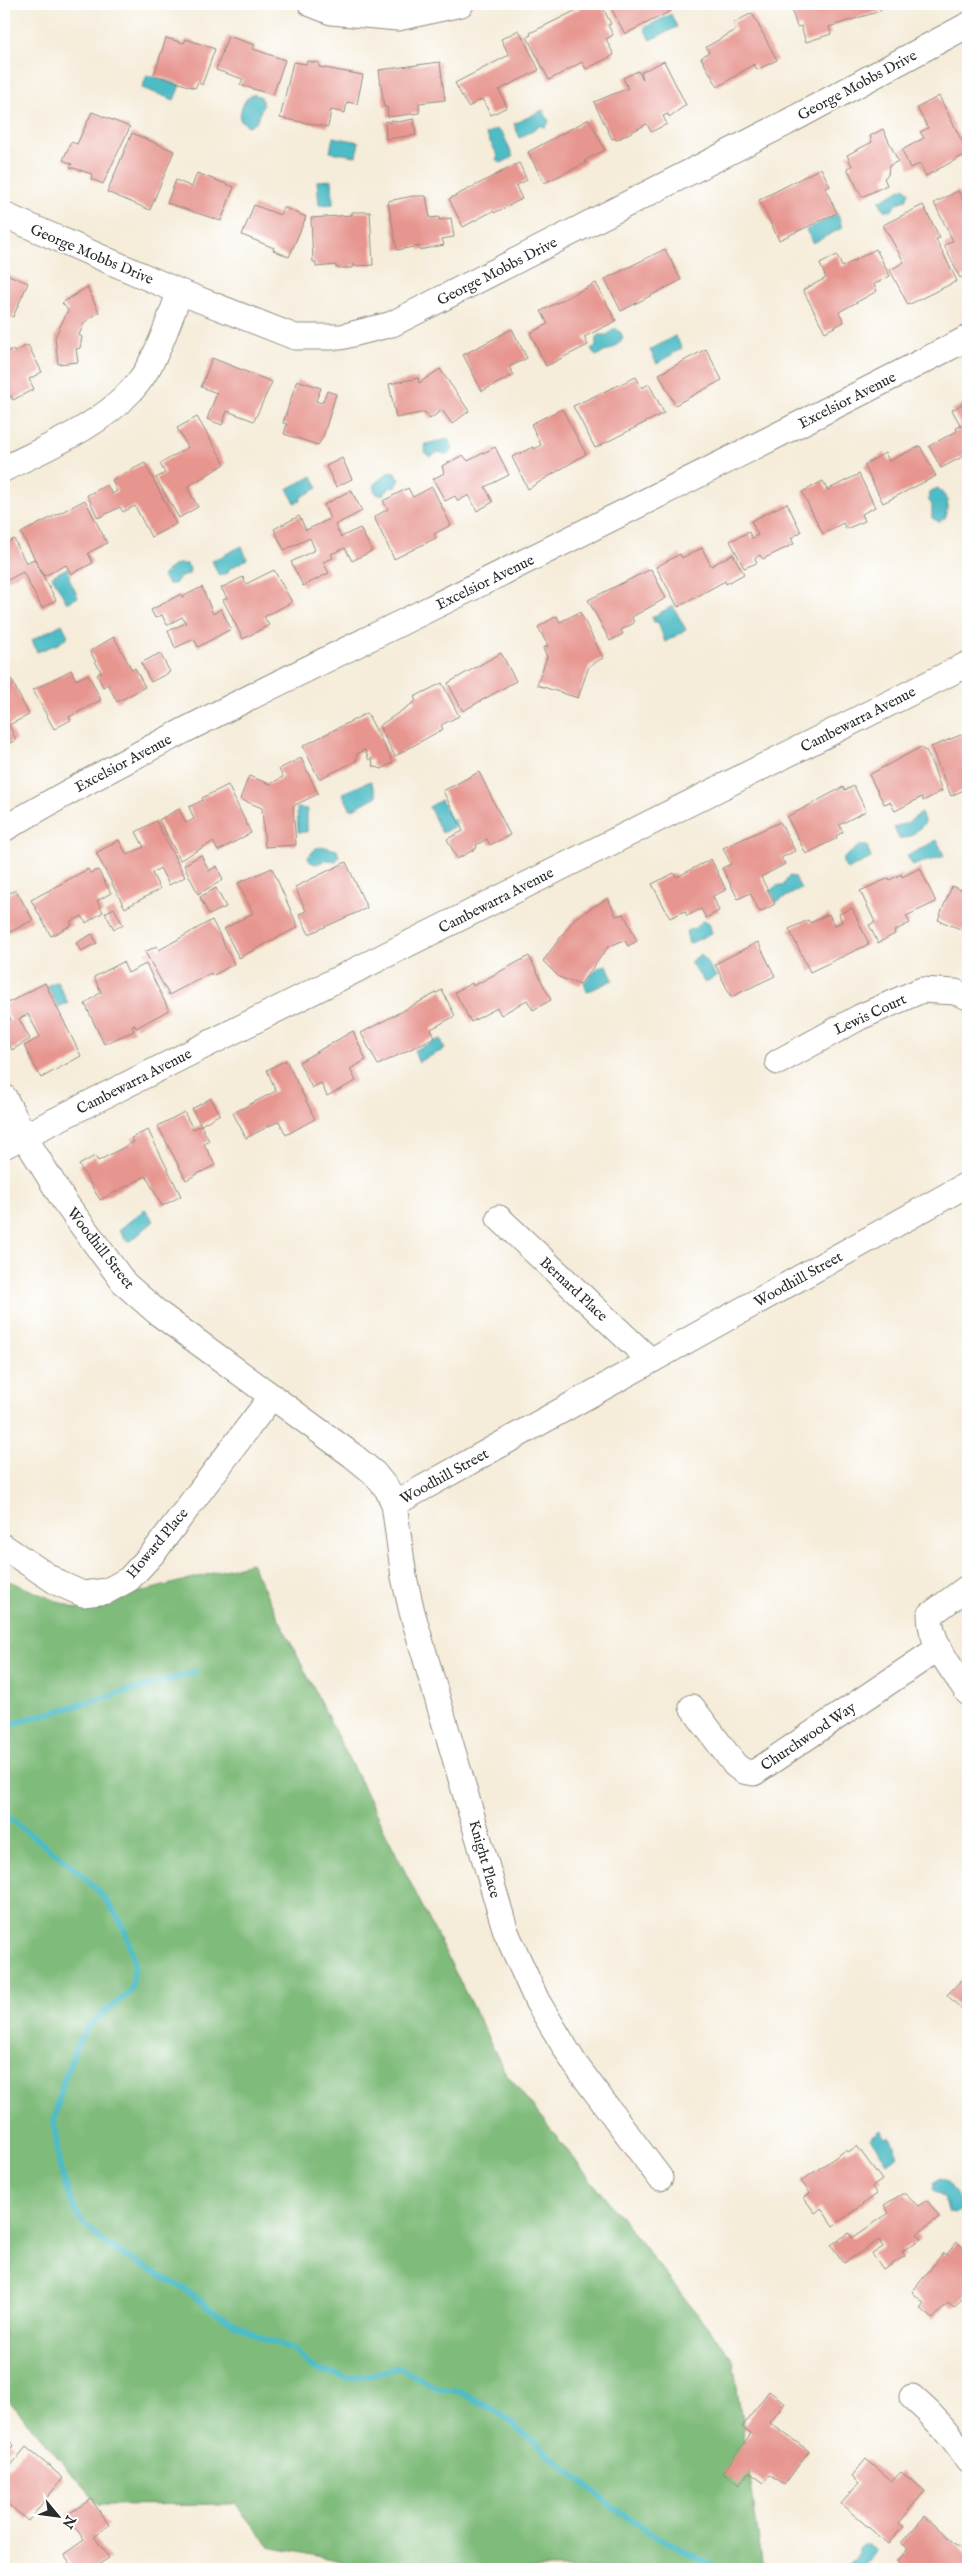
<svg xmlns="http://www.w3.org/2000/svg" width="972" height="2573" font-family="'IM FELL English',serif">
<rect width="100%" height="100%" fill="#fff"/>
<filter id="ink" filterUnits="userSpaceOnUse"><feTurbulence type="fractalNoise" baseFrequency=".02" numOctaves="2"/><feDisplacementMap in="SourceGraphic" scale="10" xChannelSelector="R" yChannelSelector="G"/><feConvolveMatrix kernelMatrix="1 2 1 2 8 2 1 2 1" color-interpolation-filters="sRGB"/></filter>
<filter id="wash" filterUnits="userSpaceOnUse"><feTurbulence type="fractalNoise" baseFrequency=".0096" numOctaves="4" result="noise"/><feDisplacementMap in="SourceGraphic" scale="20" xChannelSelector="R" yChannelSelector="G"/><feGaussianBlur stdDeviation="1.12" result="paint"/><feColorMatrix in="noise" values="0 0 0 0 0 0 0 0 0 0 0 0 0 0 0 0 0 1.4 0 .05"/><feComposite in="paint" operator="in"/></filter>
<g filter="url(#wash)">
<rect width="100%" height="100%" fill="#f5ecd9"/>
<path fill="#7fbb7a" stroke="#557352" d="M251,1563l254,509 228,287 30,210h-418l-3,-8 -73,-15 -34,-42 -136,1 -95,-110v-816l72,30z"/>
<path fill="#4ebcc6" stroke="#3c7478" d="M671,14l6,13 -27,13 -6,-12z
M147,75l33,10 -6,15 -32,-12z
M254,94l7,3 2,8 -7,17 -8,4 -8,-6c0,-10 3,-22 14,-26z
M543,110l6,12 -4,5 -6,-1 -19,12 -6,-14z
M496,129l7,5 10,23 -12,6 -5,-4 2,-3 -12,-22z
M333,137l26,5 -3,14 -26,-4z
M332,180l1,24 -14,1 -2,-24z
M905,187l4,5 -3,8 -8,3 -7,8 -7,-1 -5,-9z
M838,214l4,14 -29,15 -7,-13z
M615,328l6,5 2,5 -8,9 -19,9 -5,-7 5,-3v-8l3,-3h8z
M675,336l7,12 -25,16 -7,-14z
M448,439l5,10 -5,6 -10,-3 -8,5 -5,-4v-9z
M390,471l5,2 5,7 -4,7h-5l-7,7 -6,1 -4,-5v-6z
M312,476l6,12 -17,9v3l-6,3 -8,-14z
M938,488l10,12 -2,17 -7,5 -7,-4v-13l-4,-6 3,-8z
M242,546l5,13 -18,10 -1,4 -9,3 -7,-15z
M177,564h10l3,5 -1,5 -10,4 -4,6h-7l-5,-7 4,-7z
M67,568l3,7 -1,3 9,19 -11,6 -15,-27z
M673,606l13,24 -21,12 -7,-20h-4l-2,-5z
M62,624l6,12 -8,7 -23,9 -5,-12z
M371,781l6,15 -26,14 -9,-17z
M441,800l11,20 2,-1 3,6 -15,8 -13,-26z
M297,808l10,1v23h-9z
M921,813l4,10 -14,13 -12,3 -5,-12 13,-4z
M937,840l7,16c-8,4 -21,5 -31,10l-6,-10z
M859,846h8l4,12 -24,12 -5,-10z
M326,847l11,3 2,7 -3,4 -9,-1 -11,4 -6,-2 -2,-5 8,-9z
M789,876l6,1 6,12 -25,13 -5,-12 5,-4h7z
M702,921l7,2 3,10 -23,11 -3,-13 9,-3z
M701,954l15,22 -11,7 -15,-21z
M607,965l6,15 -26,12 -3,-10 15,-15z
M57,981l11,22 -10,4 -11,-21z
M441,1039l4,10 -27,13 -4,-12z
M145,1209l9,12 -23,20 -5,-1 -7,-10z
M881,2130l5,8 4,-1 8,18 -11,8 -17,-25z
M941,2178c7,1 20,23 20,30l-5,5 -7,-1 -5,-14 -11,-8 1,-8z
M862,2545h6l8,6 -15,18h-7l-4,-7 8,-7v-6z"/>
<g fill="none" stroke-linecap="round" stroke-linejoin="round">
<path stroke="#4ebcc6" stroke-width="6" d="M4,1726l192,-54
M4,1814c52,43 121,77 130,151 1,8 -2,18 -3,26l-42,34 -13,22 -14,39 -8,34 5,44 10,32 10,22 24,24 28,17 55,31 36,27 44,23 28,9 16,18 39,11 19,-2 31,-9 39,22 21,2 39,21 116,96 36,25 69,36"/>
</g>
<g id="blocks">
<path fill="#e7958f" d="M584,4h17l10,20 -3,1 5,10 -7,4 8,16 -28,14 -4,-7 -33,18 -22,-43 4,-2 -1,-2 51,-25 -1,-2z
M609,4h59l3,7 -46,23z
M803,4h87l1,1 -11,4v2l-51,16 2,7 -25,8 -5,-16 -4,1 -6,-19z
M752,13l25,47 -20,10 -3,-6 -36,23 -17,-29 8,-6 -3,-5 30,-17 -3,-7z
M519,30l20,40 -40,20 8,17 -16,8 -9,-16 -14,8 -13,-24 54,-28 -8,-16z
M228,36l27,9 -2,4 32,11 -12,35 -33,-10 3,-6 -27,-9z
M166,38l18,5 2,-4 29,10 -13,36 -4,-3 -3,6 -41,-13z
M307,61l12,2v4l44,8 -6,29 -10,-2 -2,11 -14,-3 -3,17 -48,-9 13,-56 13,2z
M664,61l22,44 -17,12 -1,-3 -5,2 4,8 -16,8 -4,-8 -31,16 -1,-2 -3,1 -18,-37 34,-14 -5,-10 15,-7 5,8 -2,-7z
M440,62l5,38 -26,3v10l-31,4 -1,-10h-3l-5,-37z
M939,96l29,57 -42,23 -6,-12 -10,4 -8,-18 22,-12 -4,-6 8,-4 -11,-20z
M92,112l38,15 -27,57 -12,-5 1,-5 -22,-7 2,-3 -9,-4 8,-18 6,2z
M414,119l2,16 -30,4 -1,-18 5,2 2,-3 6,2z
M589,119l16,31 -20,10 1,3 -42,20 -16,-31z
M883,129l15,32 -9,5 -1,9 -4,3 3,7 -25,12 -15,-29 5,-2 -5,-11 25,-13 -2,-6z
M132,133l42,18 -24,59 -43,-18z
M519,163l8,17 -11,6 6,13 -28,14 -1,-2 -30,16 -14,-28z
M821,168l9,18 -5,2 12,25 -58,27 -20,-40z
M197,173l37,14 -13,34 -54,-18 9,-23 16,7z
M958,191l10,19v64l-8,4 -16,-33 9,-4 -19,-38z
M413,196h13l4,22 9,-1v3l12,-2 3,19 -12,2 2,6 -25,5v-4l-22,4 -9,-49z
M254,205l26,10 3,-8 23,10 -17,40 -16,-7 1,-2 -32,-13z
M923,205l17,33 -4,1 21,42 -49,24 -18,-35 14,-8 -21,-37z
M352,212h18l3,53 -18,1 -2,-2v4h-17v-3l-20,2v-5h-3l-2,-44 41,-3z
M665,249l16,31 -60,31 -16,-32z
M876,249l14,27 -16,8 3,7 -38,21 5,10 -19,10 -22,-42 23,-12 -6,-14 17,-9 5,12z
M4,273l24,10 -15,34 -8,-4 -1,3z
M596,283l20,38 -32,16 4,8 -42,21 -16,-33 18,-9 -7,-13z
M87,287l12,25 -15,11 -5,12 3,2 -2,11 -4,1 2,13 -20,2 -3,-27 13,-27 -6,-7z
M512,329l15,29 -18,9 5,8 -32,16 -19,-36z
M28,345l14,27 -13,7 5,10 -21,11 -2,-4 -7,5v-48l9,-4 1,3z
M706,349l16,31 -47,25 -16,-31z
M212,358l60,24 -18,39 -27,-10 -5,14 -15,-6 10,-26 -16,-6z
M440,369l29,42 -17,13 -10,-14 -12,9 -5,-7 -29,6 -7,-34 29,-6 1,5z
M636,377l6,11 7,-4 15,29 -69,35 -22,-42z
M297,380l24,8 -5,13 6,2 5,-12 9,3 -13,43 -5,8 -34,-11 3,-10 -4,-1z
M968,401v53l-27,14 -12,-22 28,-15 -1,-3 5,-2 -9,-16z
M562,409l24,45 -58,35 -16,-32 21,-10 1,2 7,-4 -10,-21z
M197,417l28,47 -38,23 11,20 -19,11 -23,-40 9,-5 -5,-9 28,-17 -11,-19z
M920,446l16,30 -53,27 -19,-38 21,-12 4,8z
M495,447l14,28 -24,12 8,15 -16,9 -8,-16 -11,6 -3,-5 -10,5 -12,-22 11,-6 -2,-7 21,-11 5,6z
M342,458l10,21 -16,8 -10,-21z
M145,463l31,61 -25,13 -16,-31 -12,6 -3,-5 -22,11 -11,-23 20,-10 5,9 5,-3 -5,-11z
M859,474l16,33 -13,7 3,7 -19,8 -3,-6 -20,11 -21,-42 21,-11 4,9z
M432,487l19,38 -17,9 2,4 -42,21 -20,-42 14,-8 -5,-8 25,-13 5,9z
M351,490l11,21 -27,14 6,12 19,-9 12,23 -20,10 -7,-13 -14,6 2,4 -10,4 6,11 -26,13 -12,-24 24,-12 -5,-12 -26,12 -10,-21 25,-13 7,14 24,-11 -6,-14z
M85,500l22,43 -19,10 5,10 -22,11 -5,-9 -22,11 -23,-43z
M787,503l14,29 -10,6 3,6 -31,15 -3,-4 -5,3 2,5 -13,5 -14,-27 19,-9 3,6 6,-3 -7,-14z
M14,539l12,24 8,-4 22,41 -14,8 -19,-36 -19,10v-38z
M702,548l9,18 22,-12 11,20 -18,10 -1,-3 -47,26 -22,-40 24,-13 2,4z
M651,569l15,29 -34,19 2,6 -13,7 2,4 -13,7 -22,-41z
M274,570l18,32 -28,15 5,8 -26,14 -20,-39 4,-2 -6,-10 22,-11 3,7z
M202,587l11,27 8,-5 10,20 -33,18 -4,-8 -19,9 -7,-17 18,-8 -4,-6 -15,8 -5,-10 -7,3 -4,-8 30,-16 1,3z
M580,612l23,46 -14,8 -11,32 -41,-13 10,-28 -4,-9 5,-2 -10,-19 19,-11 3,6z
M114,637l18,33 3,-2 10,19 -28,15 -9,-18 -5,3 -6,-12 4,-3 -11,-21z
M160,653l10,19 -19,10 -10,-19z
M501,653l15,28 -53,30 -15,-28z
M71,670l5,10 12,-6 13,26 -32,17 2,3 -17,9 -21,-39z
M11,679l18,36 -20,10 7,15 -12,6v-63z
M442,683l17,33 -18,9 2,4 -48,27 -16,-30 37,-25 -2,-4z
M367,713l26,49 -11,7 -9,-3 -1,-8 -3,2 -4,-10 -8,4 -1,7 -37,18 -16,-33z
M968,732v56l-17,8 -20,-49z
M921,747l3,4 2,-1 8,19 8,22 -19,10 -1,-4 -27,14 -5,-9 -6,2 -15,-29z
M301,758l17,36 -25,12 3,39 -31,2 -3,-39 -22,-9 9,-23 21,8 13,-7 -4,-8z
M479,772l31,63 -20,10 -3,-6 -11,6 1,3 -20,11 -10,-20 16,-8 -20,-40z
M228,785l23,48 -33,18 -5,-9 -33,18 -21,-40 20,-11 7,14 8,-4 -5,-12 14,-7 -1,-2z
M854,786l12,25 -27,14 4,7 -7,4 1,2 -31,16 -19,-37 56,-30 2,3z
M156,821l29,56 -16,8 -9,-17 -8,5 8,16 -35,19 -29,-55 23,-13 8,15 17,-8 -8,-15z
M780,822l15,29 -14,7 4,6 -24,13 14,27 -15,8 -10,-19 -12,6 -16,-31 9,-4 -8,-16z
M201,855l8,16 8,-5 6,14 -25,14 -14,-29z
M711,859l15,31 -13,6 6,15 -13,7 -5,-9 -14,7 -2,-5 -15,7 -18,-34 22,-11 3,4z
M346,862l21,46 -58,26 -10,-20 7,-3 -11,-24z
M272,868l26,59 -59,31 -15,-29 29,-16 -15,-30z
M920,868l16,34 -30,14 4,7 -16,8 1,3 -17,9 -9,-18 6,-3 -15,-31 29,-13 1,2 11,-6 1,3z
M88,869l2,4 8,-3 13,23 -14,8 6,11 -17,11 -4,-7 -12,6 2,3 -21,11 -20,-36z
M968,881v51l-30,-12 14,-34 12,5z
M216,888l10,19 -17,8 -9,-18z
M16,890l17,30 -29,15v-39z
M608,898l8,18 8,-2 13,27 -9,5 -4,-6 -16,7 -28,38 -21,-8 -16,-16 32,-43z
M114,908l9,17 -9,4 -9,-16z
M852,908l17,36 -59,28 -21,-43 19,-9 2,3 19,-9 5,12 8,-4 -3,-8z
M212,920l22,44 -22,12 -1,-3 -42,22 -24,-43 12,-6 2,4z
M92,934l5,9 -16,8 -5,-8z
M758,942l17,34 -44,21 -16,-33z
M529,956l22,44 -18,10 -6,-10 -26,15 -4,-7 -26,14 -16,-30 17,-9 1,3z
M123,962l5,11 18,-9 23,46 -33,18 -1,-3 -3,1 2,5 -30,13 -19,-40 16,-12 -7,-15z
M45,983l36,73 -40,22 -17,-32 16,-9 -12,-23 -9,5 11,20 -18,11 -8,-17v-9l7,-4 -7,-15z
M442,990l13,26 -24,13 4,8 -57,28 -17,-32z
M353,1031l13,29 -16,9 6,12 -29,15 -6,-13 -9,5 -13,-26z
M286,1060l29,59 -29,16 -7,-14 -33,17 -13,-25 43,-22 -9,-21z
M211,1098l9,16 -19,11 -9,-16z
M184,1112l9,17 8,-4 8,16 -5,3 11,21 -29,15 -28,-54z
M148,1130l33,66 -19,10 -16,-30 -46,24 -21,-35 16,-9 3,5 36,-19 -3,-4z
M968,1973v42l-21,-20z
M857,2146l25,34 -10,7 5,7 -44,32 -12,-18 -6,5 -11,-15 6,-5 -9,-12 45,-31 2,2z
M902,2194h3l13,12 9,-6 12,17 -22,17 4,5 -19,12 3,5 -22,14 -11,-16 11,-7 -4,-7 -35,23 -13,-18 18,-12 3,5 37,-25 -5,-8z
M957,2242l10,9 1,-2v43l-14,16 -6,-5 -15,16 -13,-11 4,-5 -12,-11 31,-39 3,2z
M769,2391l16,12 -15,20 39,28 -25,34 -14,-10 -6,8 -15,-11 -10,13 -16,-12 28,-40 -9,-6z
M4,2435l10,10 -10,10z
M26,2447l37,31 -35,43 -20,-17 -4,5v-35z
M866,2459l26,22 9,-9 24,19 -27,32 5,4 -15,17 -47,-40 18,-21 -7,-7z
M91,2499l18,26 -15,11 15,22 -18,11h-17l-10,-15 20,-14 -17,-25z
M925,2516l43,40v13h-60l-10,-8 10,-13 -7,-5z"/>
</g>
</g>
<g filter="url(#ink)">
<use href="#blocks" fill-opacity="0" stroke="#908c82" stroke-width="1"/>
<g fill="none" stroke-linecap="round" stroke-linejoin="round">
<g stroke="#908c82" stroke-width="27">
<path id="minor" d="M311,4l20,8 67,6 63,-14
M4,215l176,77 115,45h46l51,-13 394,-201 182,-98
M4,469c43,-22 94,-42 127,-78 25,-26 36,-67 49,-99
M4,829c134,-79 275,-146 415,-215 184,-91 367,-182 549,-276
M778,1062l82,-45 62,-27 33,2 13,5
M4,1097l20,39 40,65 61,83 33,29 194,142 22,18 13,16 7,15 10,73 8,35 94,320 31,69 38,63 85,114
M4,1146l964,-482
M499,1218l151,142
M394,1504l574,-320
M4,1547l54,36 25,11 24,-3 22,-12 25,-27 118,-156
M968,1587l-38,28c0,29 23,55 38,78
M692,1707l43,58 8,6 11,2 185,-125
M912,2397c22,19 40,39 56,64"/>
</g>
<use href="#minor" stroke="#fff" stroke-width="25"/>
</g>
</g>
<g text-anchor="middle" stroke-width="4" stroke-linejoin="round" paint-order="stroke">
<g font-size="15" fill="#2b2b2b" stroke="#fff">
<text transform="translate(857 85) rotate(-28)" y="5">George Mobbs Drive</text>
<text transform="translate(92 254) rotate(23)" y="5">George Mobbs Drive</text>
<text transform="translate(497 271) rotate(-27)" y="5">George Mobbs Drive</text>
<text transform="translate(847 400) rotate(-27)" y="5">Excelsior Avenue</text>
<text transform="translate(485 582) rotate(-26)" y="5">Excelsior Avenue</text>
<text transform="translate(858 719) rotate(-27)" y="5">Cambewarra Avenue</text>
<text transform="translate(123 763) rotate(-28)" y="5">Excelsior Avenue</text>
<text transform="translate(496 900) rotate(-27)" y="5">Cambewarra Avenue</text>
<text transform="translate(870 1014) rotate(-25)" y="5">Lewis Court</text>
<text transform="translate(134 1081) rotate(-27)" y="5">Cambewarra Avenue</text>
<text transform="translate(101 1248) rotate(52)" y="5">Woodhill Street</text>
<text transform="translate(798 1279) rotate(-29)" y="5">Woodhill Street</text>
<text transform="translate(574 1289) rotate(43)" y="5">Bernard Place</text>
<text transform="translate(444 1476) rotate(-29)" y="5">Woodhill Street</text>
<text transform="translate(157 1543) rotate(-50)" y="5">Howard Place</text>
<text transform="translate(808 1736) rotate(-34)" y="5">Churchwood Way</text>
<text transform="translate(485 1859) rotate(74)" y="5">Knight Place</text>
</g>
</g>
<rect width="972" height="2573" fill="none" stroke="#fff" stroke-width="20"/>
<g transform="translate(58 2516) rotate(119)" stroke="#ffffff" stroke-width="4" paint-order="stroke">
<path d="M0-4L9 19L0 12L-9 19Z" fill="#2b2b2b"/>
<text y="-8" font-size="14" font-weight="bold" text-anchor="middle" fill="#2b2b2b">N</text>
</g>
</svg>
